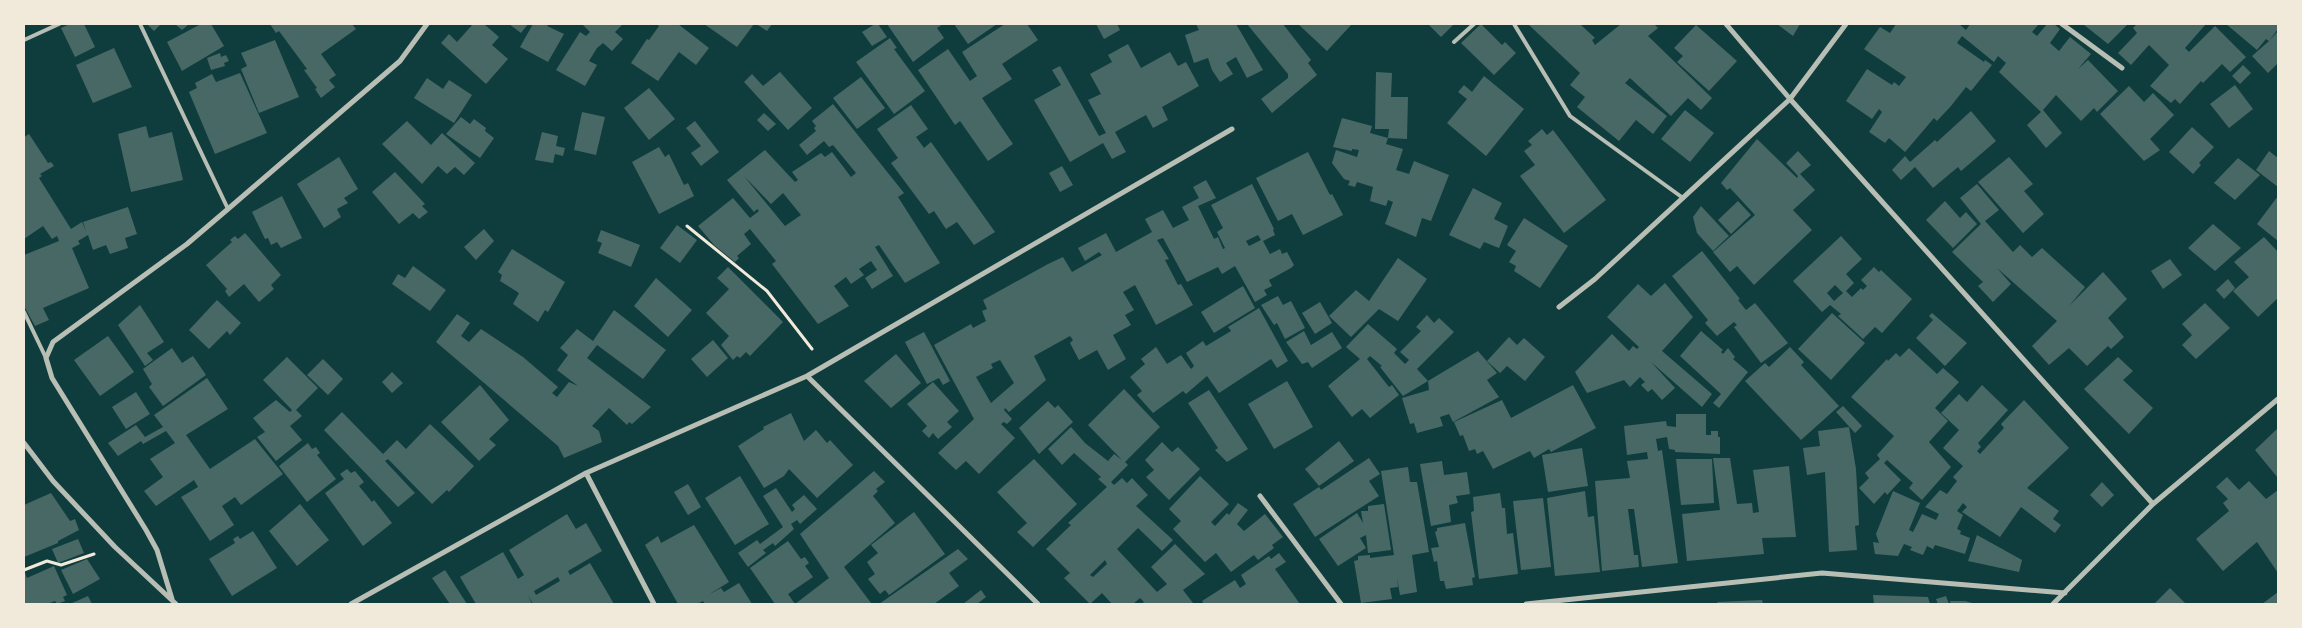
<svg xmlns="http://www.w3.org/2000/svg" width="2302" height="628" font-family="Helvetica,sans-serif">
<rect width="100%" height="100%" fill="#0f3d3e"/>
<path fill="#486865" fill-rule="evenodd" d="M70,24h14l11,23 -20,10 -14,-29z
M147,24h14l-7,7z
M175,24h14l-7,6z
M201,24h10l13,22 -42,25 -15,-29z
M270,24h82l4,5 -35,25 15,21 -7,5 6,7 -14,11 -6,-9 2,-1 -13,-18 3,-1 -28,-38 -3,2z
M473,24h11l15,13 -7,8 16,14 -22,25 -45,-41 8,-9 8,8z
M509,24h19l-7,9z
M533,24h16l-2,2 17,8 -16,28 -28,-15z
M582,24h41l-8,8 8,7 -11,12 -9,-8 -6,5 -8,13 8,4 -12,21 -29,-16 24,-38 6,4 4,-4z
M656,24h22l31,24 -13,17 -17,-13 -21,29 -27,-18 16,-24 2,1 10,-14z
M704,24h50l-17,23z
M756,24h16l-5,7z
M875,24h3l9,13 -15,9 -10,-14z
M887,24h56l-6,4 7,10 -31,24z
M954,24h43l-29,20z
M1005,24h22l11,16 -36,24 10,15 -30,19 31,46 -25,17 -28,-40 -5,4 -37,-55 30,-21 22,32 7,-5 -15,-24z
M1096,24h21l3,6 -16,9z
M1196,24h40l27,46 -16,8 -11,-21 -10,6 7,11 -13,8 -8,-12 -4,-12 -14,5 -9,-28 14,-5z
M1247,24h36l28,36 -3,3 9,12 -45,38 -11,-14 27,-21v-4z
M1298,24h54l-25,27z
M1428,24h26l-13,13z
M1481,24l21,21 3,-3 11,11 -22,22 -33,-32z
M1532,24h48l15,14 -3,2 3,5 26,-21h33l4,4 -10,8 64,62 -11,12 -13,-12 -17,18 -41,-38 -5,5 42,33 -14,18 -17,-14 -17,21 -42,-34 8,-10 -15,-12 10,-12 -51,-48z
M1777,24h23l-7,12z
M1896,24h63l7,6 4,-6h69l-7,8 5,4 10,-12h7l6,5 -10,14 9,8 11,-14 21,17 -13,15 10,-9 30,31 -21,21 -3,-4 -13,13 -25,-26 -13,15 19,23 -16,15 -19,-23 14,-13 -42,-40 7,-9 -8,-7 -4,6 -32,-26 -5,7 27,19 1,-2 7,5 -21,26 -5,-4 -15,19 -14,15 -3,-3 -29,34 -16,-14 -4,5 -16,-11 13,-20 -3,-3 -7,10 -26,-18 21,-32 25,16 2,-3 5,4 7,-9 -42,-28 16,-22 10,6z
M2083,24h45l-20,20z
M2137,24h69l-21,24 4,4 26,-26 31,31 -16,15 -8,-8 -19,19 -2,-2 -21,23 -5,-5 -4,4 -21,-17 19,-21 -20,-20 -18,20 -13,-12 19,-20 -4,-5z
M2226,24h52v5l-9,12 9,-10v32l-10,10 -16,-17 17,-15 -3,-2 -9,11z
M1696,25l41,36 -28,30 -32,-29 6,-6 -9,-8z
M890,38l7,10 -3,1 31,42 -31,23 -38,-52z
M275,40l24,57 -40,16 -18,-44 6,-3 -6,-13z
M1128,44l13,24 29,-16 8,14 8,-4 13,24 -37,21 6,13 -15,8 -7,-13 -31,17 11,20 -14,7 -9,-16 -33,19 -36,-62 27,-15 -9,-15 8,-4 39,70 7,-3 -18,-33 13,-6 -11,-20 22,-12 -4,-7z
M114,48l18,39 -39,16 -17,-38z
M220,53l1,4 5,-2 3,6 -5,2 1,3 -14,4 -4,-12z
M2243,65l8,8 -11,11 -8,-8z
M780,72l32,36 -24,22 -44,-48 8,-8 11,12z
M1376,72l16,1 -1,24h17l-1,42 -19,-1 -2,6 17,5 -7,21 13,4 5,-13 35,14 -18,46 -9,-3 -6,19 -31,-13 8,-22 -5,-2 -2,6 -16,-5 3,-14 -16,-5 -2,5 -7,-2 2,-4 -6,-2 -12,-16 4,-13 21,7 2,-7 -7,-1v2l-19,-4 9,-29 30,8 -2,7 18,5 1,-9h-14z
M240,73l27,60 -52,21 -26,-62 8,-4 -2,-5 17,-9 4,8z
M1484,76l40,33 -38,47 -39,-33 20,-24 -9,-7 6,-7 8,7z
M861,77l24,31 -28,21 -24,-31z
M427,78l16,11 6,-9 23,15 -18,28 -40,-25z
M2235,85l18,24 -24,19 -19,-24z
M2129,86l15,16 9,-9 21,22 -24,24 10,11 -16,11 -44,-47z
M649,88l26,31 -26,21 -25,-32z
M833,104l71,89 -6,4 42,66 -35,20 -26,-38 -4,2 18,29 -21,13 -7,-11 12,-8 -6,-9 -12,8 5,6 -13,9 -5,-7 -12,9 15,20 -31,18 -46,-60 4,-3 -26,-32 -6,5 7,10 -14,12 2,2 -4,4 -21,-17 -16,-19 35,-28 17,20 9,-7 -2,-2 -3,3 -27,-32 38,-30 30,32 3,-2 -6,-8 29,-19 4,4 7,-5 19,25 5,-4 -23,-28 -4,2 -5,-6 -17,14 -8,-10 17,-14 -2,-3 2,-2 -4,-5zM744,176l27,28 12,-11 18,22 -16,11z
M911,105l17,24 -12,8 8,11 7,-6 64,90 -21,13 -17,-23 -11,7 -12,-18 -5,3 -38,-51 7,-5 -21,-29z
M1685,110l29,23 -24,29 -29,-23z
M1971,111l25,30 -35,30 -3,-4 -25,21 -18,-21 -14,13 -9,-10 13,-14 5,6 25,-22 2,2z
M582,112l23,5 -9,38 -22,-5z
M764,113l12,11 -8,7 -11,-11z
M461,117l9,7 4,-5 12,9 -1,3 9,7 -14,20 -34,-24z
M407,121l24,24 11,-12 33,30 -11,12 -9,-8 -8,7 -9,-8 -16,18 -40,-40z
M695,121l24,31 -18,14 -10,-13 10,-7 -15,-18z
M146,126l3,12 23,-6 11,48 -52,12 -13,-58z
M2192,127l22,20 -15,16 2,2 -8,9 -24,-22z
M1542,129l5,6 6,-5 53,70 -42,33 -44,-57 15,-11 -11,-14 8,-6 -4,-4z
M542,132l16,4 -2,10 9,2 -2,8 -8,-2 -2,9 -18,-3z
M29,134l19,29 3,-1 3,4 -14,8 2,2 -3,2 32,51 11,-7 4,9 -3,-9 45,-15 9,27 -12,4 3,10 -18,6 -4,-9 -13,5 -5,-15 -10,6 2,3 -8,4 17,40 -46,20 6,12 -14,6 -11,-20v-51l35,-14 -2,-5 -5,3 -9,-13 -19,13v-102z
M1757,139l40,39 1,-2 -12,-13 12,-12 13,14 -11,9 15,16 -22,20 19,20 -58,55 -17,-19 -7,6 -17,-20 42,-37 -25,-27 -3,2 -6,-7z
M659,147l6,10 4,-3 15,31 4,-2 6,13 -35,18 -27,-52z
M2269,151l9,7v29l-22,-17z
M1308,152l22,43 2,-1 11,21 -40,20 -11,-21 -14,7 -22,-43z
M339,157l19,32 -14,9 4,5 -11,6 4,8 -17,11 -27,-44z
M2009,157l24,27 -9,7 20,23 -21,19 -45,-51z
M2238,158l22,17 -25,25 -21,-17z
M1062,166l11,19 -13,7 -11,-19z
M395,172l30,32 -3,2 6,6 -9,7 -6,-6 -14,11 -27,-32z
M1206,180l10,18 -18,8 16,33 4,-2 5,12 2,-1 -8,-16 6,-4 -12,-23 41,-21 22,45 -1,1 2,5 -12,6 7,13 10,-5 2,5 5,-2 7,13 -3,3 -22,12 3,6 -8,4 3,5 -12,7 -20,-36 -13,8 -4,-7 -31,15 -24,-44 -6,2 12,19 -4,1 13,25 3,-1 12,21 -37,20 -21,-40 -12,7 11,18 -9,5 6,10 -18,10 13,24 -18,11 -11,-20 -18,10 -9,-17 3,-3 -3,-4 -36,20 12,24 -37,32 -4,-4 -1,2 8,9 -5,5 -3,-2 -3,2 14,14 -36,36 -13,-13 -10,9 -18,-17 36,-34 -40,-74 37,-21 2,4 13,-7 -4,-10 5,-2 -4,-9 65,-36 15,-7 9,15 30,-17 -3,-3 -14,9 -7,-13 28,-15 10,19 36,-20 -7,-13 18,-9 10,18 16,-8 -7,-13 17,-9 -6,-11zM1258,235l3,5 -12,6 -3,-5zM1000,360l14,23 -23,20 -15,-26 17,-9 -2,-4z
M1977,184l22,26 -14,11 28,31 7,-7 12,12 10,-9 43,39 -16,19 34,-34 24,27 -19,19 16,19 -13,12 -3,-3 -21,20 -18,-18 -20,17 -17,-19 25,-25 -60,-53 14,16 -18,18 -15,-16 5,-4 -31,-30 29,-28 -21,-26z
M1473,188l29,15 -8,16 14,7 -9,22 -15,-6 -4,7 -31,-14z
M282,196l20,42 -21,10 -4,-6 -6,3 -3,-7 -3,1 -13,-27z
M2278,196v45l-21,-17z
M1738,201l13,14 -20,19 -13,-14z
M1945,201l15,17 6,-6 11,12 -24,24 -27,-28z
M1701,206l28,30 -16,15 -16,-18 -4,-16z
M1524,218l44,28 -28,42 -26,-17 2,-5 -7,-4 7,-11 -9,-6z
M2213,224l28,24 -26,23 -27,-23z
M677,225l20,15 -17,23 -20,-15z
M484,229l10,12 -18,19 -12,-13z
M601,230l39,15 -9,22 -33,-14 4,-10 -5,-2z
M245,233l36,42 -10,10 3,4 -15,13 -15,-18 -15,13 -4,-6 2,-2 -21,-24 26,-23 -2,-2 5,-4 3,3z
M1841,236l21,23 -16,15 8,9 -8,8 6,6 9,-9 2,2 4,-4 -6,-6 13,-13 5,5 2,-2 31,29 -30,34 -7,-6 -12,12 -25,-23 3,-2 -11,-9 -8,7 -29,-31zM1835,285l8,8 -9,8 -7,-8z
M2264,237l14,15v46l-20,19 -25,-26 16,-14 -15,-15z
M512,249l53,33 -17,30 -3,-2 -7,12 -25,-18 6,-11 -19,-12 2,-6 -4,-3z
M1702,251l38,48 -2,1 8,10 9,-7 33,40 -27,20 -27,-36 3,-2 -3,-3 -17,14 -12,-13 3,-3 -36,-44z
M1398,258l29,21 -29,42 -19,-12 -28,28 -22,-21 27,-26 13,11z
M2170,259l12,16 -19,14 -12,-18z
M413,266l33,24 -16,21 -38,-27 6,-10 7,4z
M728,267l55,55 -33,34 -4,-4 -6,6 -3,-2 -4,4 -12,-15 8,-9 -23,-23 23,-24 -12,-11z
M656,278l36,32 -24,27 -34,-31z
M2228,279l7,9 -11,11 -8,-9z
M1665,283l28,34 -31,34 50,43 -10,13 -51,-45 24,26 -13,12 -10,-11 -4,3 -7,-7 4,-3 -5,-5 -10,10 -6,-7 -37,13 -12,-21 37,-38 17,17 4,-5 4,3 2,-2 -32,-30 31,-33 13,12z
M1243,286l12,22 -41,25 -13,-21z
M1278,296l5,9 8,-4 14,27 -20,11 -8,-16 -3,2 -13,-20z
M217,300l24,23 -11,12 -3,-4 -18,18 -20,-19z
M1320,302l12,21 -17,11 -13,-21z
M2205,303l25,25 -34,31 -14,-14 10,-10 -10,-11z
M140,305l24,37 -17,11 6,7 -8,6 -27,-41z
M1259,308l29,53 -11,7 -6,-9 -52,34 -12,-17 -21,18 -3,-3 -30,22 -16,-18 5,-4 -12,-14 15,-13 -4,-5 15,-12 11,17 14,-9 10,14 3,-3 -8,-13 17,-12 3,5 25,-15 -3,-4z
M614,310l52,40 -23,29 -46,-34 -10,13 64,49 -19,17 -3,-2 -2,3 -18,-17 -17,18 7,5 3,11 -38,16 -6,-12 -122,-104 21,-28 13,9 -9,13 8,6 12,-13 42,28 35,30 -6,6 5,4 12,-15 9,4 -21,-16 11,-15 -8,-7 17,-19 16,12z
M1832,313l33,30 -34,37 -33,-31z
M1932,313l35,30 -22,23 -29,-28 17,-18 -4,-4z
M1427,315l7,8 5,-5 15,14 -37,37 11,12 -25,15 -23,-29 2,-1 -12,-10 -3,3 22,28 3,-2 7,10 -29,23 -8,-9 -10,8 -24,-31 32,-27 -14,-12 22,-23 29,25 -3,4 11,11 4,-4 -9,-8 21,-21 -5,-4z
M1304,331l7,14 21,-13 10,16 -30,20 -4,-6 -6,2 -16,-22z
M1701,331l22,19 -2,2 2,2 5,-6 7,9 -2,2 15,13 -29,36 -6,-5 8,-9 -41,-38z
M924,332l26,49 -7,4 -4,-7 -12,6 -22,-42z
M108,336l26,36 -34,24 -26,-36z
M1509,337l8,8 7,-7 21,19 -20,24 -18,-15 -7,7 -13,-12z
M713,340l15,18 -21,19 -16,-18z
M1790,347l14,15 -3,3 38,41 -38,34 -56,-59 20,-18 4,4z
M172,348l10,15 11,-7 13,19 -43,31 -14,-19 3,-3 -9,-15z
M1909,348l28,26 6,-6 16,14 -24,26 13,13 -19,21 22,25 -29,33 -13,-12 4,-5 -26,-23 -3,3 17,17 -14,15 -2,-3 -11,12 -15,-16 10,-10 -4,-5 15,-14 -3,-4 17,-19 -43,-39 36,-38 1,2 8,-8 4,4z
M1478,351l19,22 -10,7 12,17 -46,25 -4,-8 -9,3 3,9 -26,7 -3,-10 -4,1 -8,-26 27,-8 -1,-9z
M896,354l25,29 -30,25 -27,-27z
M287,357l31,31 -22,22 6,6 -12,10 12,14 -26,21 -19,-24 8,-5 -12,-14 23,-18 14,12 2,-2 -29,-30z
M2118,357l15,14 -10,9 30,28 -24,26 -45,-45z
M323,359l20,20 -15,16 -21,-20z
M392,372l11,11 -11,10 -10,-11z
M207,378l21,31 -42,26 24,34 45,-30 28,35 -42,31 -6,-8 -13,9 12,19 -24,16 -29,-44 17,-10 -4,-7 -38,26 -12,-15 19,-14 -13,-18 25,-16 -9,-12 -23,13 -2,-3 -23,15 -10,-13 28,-18 9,12 18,-10 -9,-12z
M1287,381l26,46 -39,22 -26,-45z
M933,382l26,29 -12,11 5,5 -14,12 -5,-6 -4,5 -7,-7 5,-5 -20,-22z
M480,385l29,35 -20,19 7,6 -17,16 -38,-39z
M1573,385l23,43 -45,24 -2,-3 -15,9 -4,-7 -37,18 -10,-18 -6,3 -2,-5 -6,2 -6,-16 -3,1 -6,-14 48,-22 9,18z
M1982,385l26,25 -30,33 3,4 -4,4 3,3 24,-26 -3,-4 23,-24 45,48 -42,40 32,23 -6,8 8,6 -6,8 -34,-26 -21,30 -38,-25 5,-5 -4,-4 -6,8 6,4 -6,14 4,2 -1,3 10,4 -5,16 -30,-9 -2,4 -6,-3 -4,9 -13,-5 2,-3 -8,-3 -6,12 -23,-2 -2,-12 6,1 -3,-9 17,-43 27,12 -11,27 4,2 9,-18 14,6 3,-6 -14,-7 15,-17 7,4 10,-13 -4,-4 10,-11 -20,-18 16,-18 -18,-17 18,-19 8,8z
M1124,389l36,38 -35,35 3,3 -17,17 3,3 8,-7 5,5 5,-5 16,17 -12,11 37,34 -11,11 -24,-23 -21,21 40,43 10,-8 -16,-17 24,-23 30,30 -22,16 10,13 -1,1h-51l3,-2 -4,-4 -7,6h-21l-10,-11 -12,11 -26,-26 6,-5 -24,-24 25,-24 -3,-2 39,-36 -9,-8 3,-2 -27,-24 -12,12 -14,-16 23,-22 14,16 23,18 6,-7 8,6 -34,-35zM1105,560l2,4 -14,13 -3,-2z
M1209,390l39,59 -21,13 -12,-12 3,-2 -30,-45z
M136,392l14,22 -24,15 -14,-22z
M1048,401l7,7 3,-3 15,17 -34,32 -20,-26z
M1843,406l19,20 -7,7 -19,-21z
M342,412l41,42 14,-14 9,9 24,-25 44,42 -25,26 -2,-2 -15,14 -44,-45 -3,2 30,32 -17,14 -74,-77z
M791,413l13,28 12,-11 11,13 3,-3 23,25 -36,33 -28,-29 -5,7 -20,12 -26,-42 26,-17 -1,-2z
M1676,414h30v21h5v-4h7v6h2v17l-45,-2v-2l-6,-1 -2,-12 -11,2 2,12 4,-1 16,113 -36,4 -8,-58h-6l6,46h4l1,12 -37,4 -7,-90 35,-3 -3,-17 21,-2 -1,-7 -20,3 -3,-29 42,-5 1,5 9,1z
M1849,427l7,42 3,56 -4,1 2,24 -28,2 -4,-80 -18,3 -4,-27 17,-2 -2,-15z
M2278,428v50l-23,-28z
M1339,441l15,20 -35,25 -14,-17z
M1162,442l10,10 6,-5 22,22 -31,31 -23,-23 8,-7 -9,-10z
M308,443l4,6 4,-2 4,6 -3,2 19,24 -29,23 -28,-36z
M1582,448l6,38 -40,6 -6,-37z
M1369,458l11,16 -11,7 10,15 -64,41 -22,-33 26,-17 2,3z
M1713,458h17l7,46 15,-1 1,10 6,-1 -6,-42 36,-4 7,71 -34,1 2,16 -77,7 -5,-47 38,-4z
M1034,459l43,45 -44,43 -16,-15 10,-9 -30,-31z
M1676,459h36l2,44 -33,2z
M1442,461l2,14 23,-3 3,22 -14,2 2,7 -9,2 2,17 -20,4 -11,-62z
M1408,467l2,15h7l12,70 -17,3 5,37 -17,3 -3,-17 1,9 -8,1 2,11 -31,4 -7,-42 4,-1v-4l12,-1v3l24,-3 -13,-84z
M347,469l4,4 4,-2 9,11 -5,4 13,16 2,-2 18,23 -29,23 -38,-53 19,-14 -4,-5z
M874,471l11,11 -9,7 2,2 -5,5 22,27 -51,44 27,36 -96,1 -25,-36 38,-27 13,18 4,-2 4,6 -4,3 8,11 -25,17 7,10 34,-26 -29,-44z
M740,476l29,48 -34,21 -30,-47z
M1200,476l29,28 -18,18 4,4 12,-13 2,2 9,-12 10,7 -11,14 7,7 21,-17 18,23 -11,8 2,3 -16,12 -4,-5 -23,17 -15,-19 -11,9 -32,-33 8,-8 -12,-12z
M2227,477l12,13 10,-9 17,18 12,-9v83l-21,-31 -34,29 -27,-32 33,-28 -6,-8 5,-4 -12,-12z
M2102,482l12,13 -12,12 -12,-12z
M688,484l13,23 -13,8 -14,-23z
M776,488l16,24 3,-3 -3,-4 12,-10 13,14 -17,15 -3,-4 -6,4 3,5 -19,17 -2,-3 -10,7 3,3 -18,14 -10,-14 19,-13 3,4 23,-17 -20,-31z
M1585,491l3,26 6,-1 6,56 -45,4 -8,-78z
M51,493l19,28 5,-2 4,11 -21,11v2l-34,14v-52z
M1500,493l2,15h3l2,26 6,-1 5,41 -39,5 -8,-67 3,-1 -1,-14z
M1543,498l8,69 -30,3 -8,-69z
M300,504l29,36 -32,26 -28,-35z
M1384,504l7,46 -23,3 -2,-18 -6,3 6,10 -28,18 -19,-27 38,-26 6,10 -2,-12h7v-5z
M914,512l31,42 -56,41 -4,-5 -5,4 -12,-15 7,-5 -8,-12 11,-9 -7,-8z
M567,514l9,15 10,-6 16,28 -34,20 2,4 20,-12 24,41h-81l-5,-9 4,9h-56l-16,-27 43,-25 15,27 6,-4 -15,-25zM558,577l2,4 -24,14 -2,-4z
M1465,523l10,54 -3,1 1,7 -27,4 -2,-8h-4l-3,-20 -3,1 -3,-14 8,-1 -4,-15 2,-1v-3z
M694,525l35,57 -21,13 13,-7 3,4 15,-9 13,21h-47l-2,-3 -6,3h-19l-33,-59 13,-9 3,7z
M253,531l24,37 -45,28 -23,-37 26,-16 -2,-4 5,-3 2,3z
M1977,535l45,25 -3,12 -51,-11z
M78,539l6,14 -26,10 -6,-14z
M958,549l10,10 -19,14 10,13 -25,18h-55z
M1279,553l7,9 -11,7 25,35h-96l-2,-3 33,-21 5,8 6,-4 -5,-9 28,-19 2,3z
M87,559l13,20 -27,15 -12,-24z
M54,566l13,29 -4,2 2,4 -8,3 -2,-3 -8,3h-23v-34l3,8z
M445,570l22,34h-17l-18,-26z
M2170,588l16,16h-32z
M981,590l5,7 -9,7h-14z
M2278,592v12h-16z
M1873,595l55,2 2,7h-56z
M88,596l4,8h-22z
M1946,596l3,8h-11l-2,-5z
M1762,600l1,4h-45l-1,-2z
M1950,601h15l11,3h-25z"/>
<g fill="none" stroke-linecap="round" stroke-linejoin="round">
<path stroke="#f1e9da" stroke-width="3" d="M687,226l80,65 45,58
M24,570l23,-9 14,4 33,-11"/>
<path stroke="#b8beb3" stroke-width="4" d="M140,24l88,185
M1514,24l56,92 113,82
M24,40l35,-16
M1454,42l20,-18
M24,312l22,46"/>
<path stroke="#b8beb3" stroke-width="5" d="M1726,24l64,75 363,405
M2062,24l60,44
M1559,307l36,-28 195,-180 56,-75
M807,376l231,228
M24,443l29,38 62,66 61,57
M586,473l68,131
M1260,496l81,108
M172,599l-15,-49 -11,-20 -94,-152 -6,-20 7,-16 134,-98 41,-35 172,-148 27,-37
M351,604l235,-131 221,-97 425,-247
M1526,604l296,-31 243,20
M2053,604l100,-100 125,-105"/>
</g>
<rect width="2302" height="628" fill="none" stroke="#f1e9da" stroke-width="50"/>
</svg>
